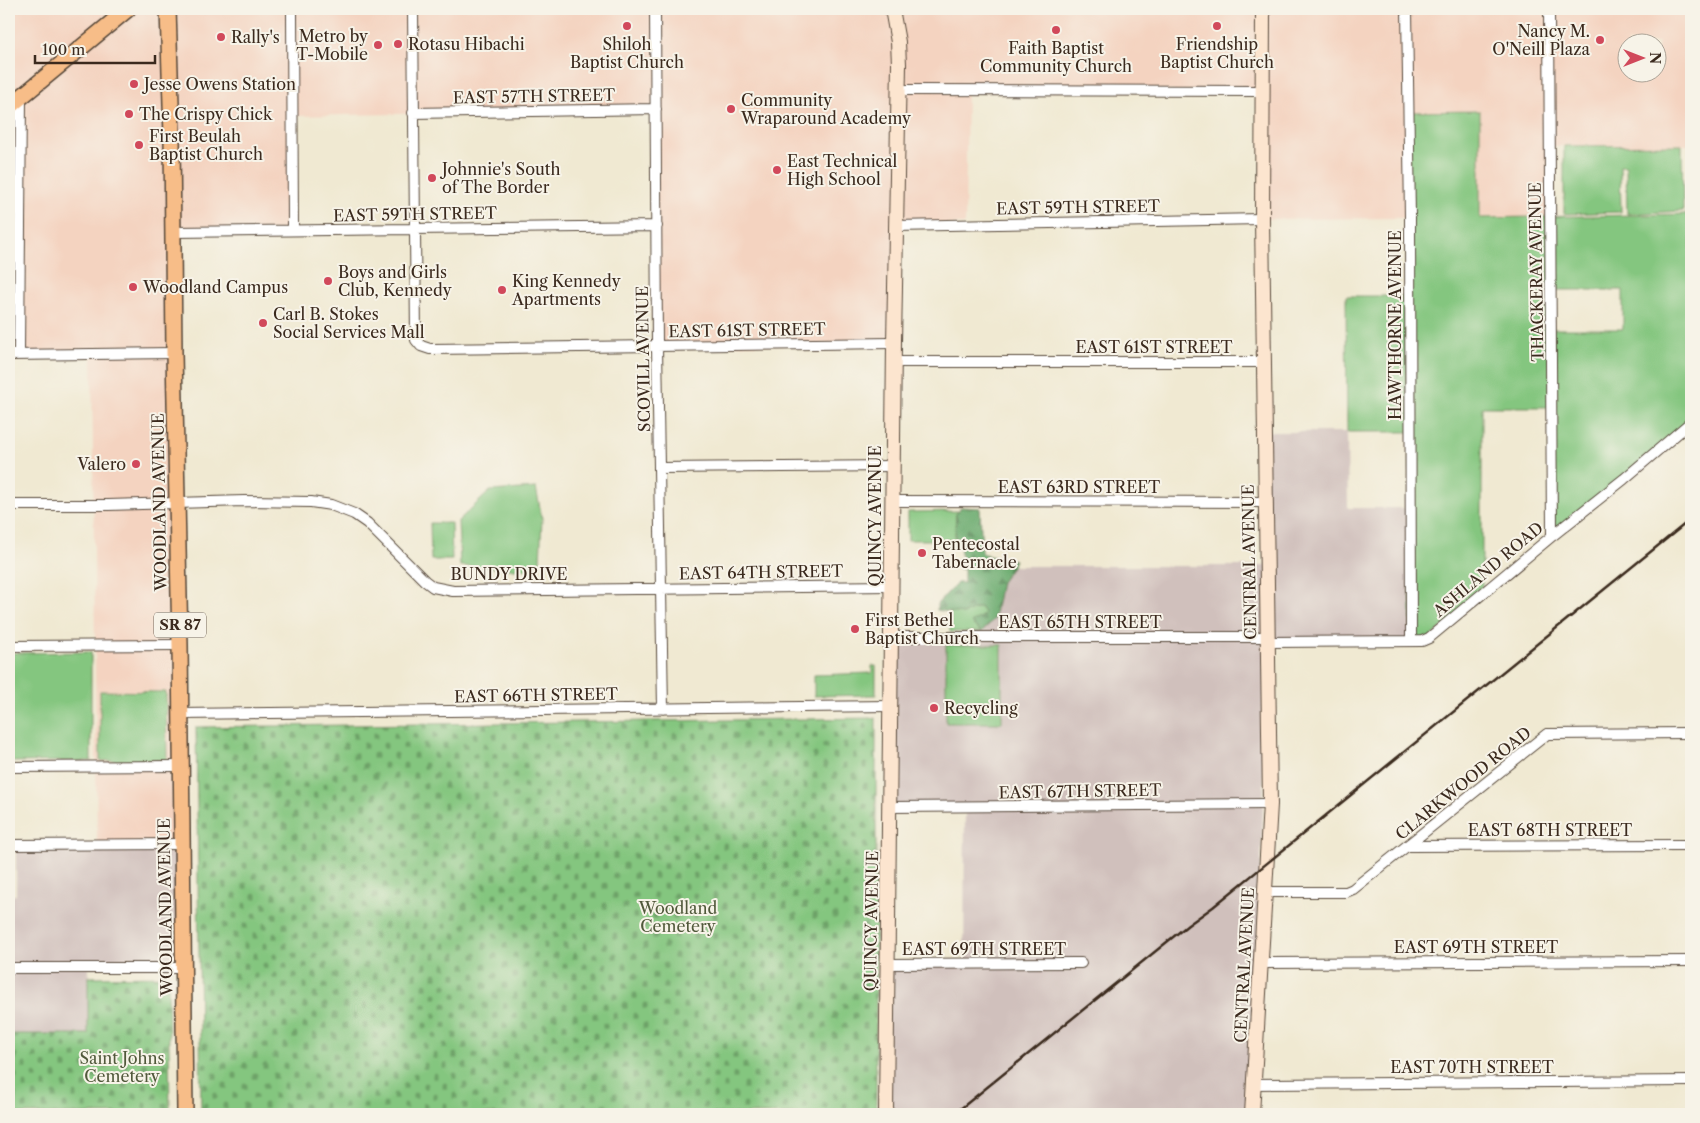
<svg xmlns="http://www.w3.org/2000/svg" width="1700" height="1123" font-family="'Libre Caslon Text',serif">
<defs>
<pattern id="forest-firs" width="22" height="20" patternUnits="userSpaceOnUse" patternTransform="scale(1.25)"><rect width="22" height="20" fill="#6bab6e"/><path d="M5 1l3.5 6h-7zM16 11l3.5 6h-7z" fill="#598b5a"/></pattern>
<pattern id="cemetery-stones" width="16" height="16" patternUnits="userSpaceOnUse" patternTransform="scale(1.25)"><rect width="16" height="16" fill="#84c67f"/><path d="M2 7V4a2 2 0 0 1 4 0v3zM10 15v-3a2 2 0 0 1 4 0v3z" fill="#6da167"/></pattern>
</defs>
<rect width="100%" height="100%" fill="#f7f3e8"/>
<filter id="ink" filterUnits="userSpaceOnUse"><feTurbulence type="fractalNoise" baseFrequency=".02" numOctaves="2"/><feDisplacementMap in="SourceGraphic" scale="10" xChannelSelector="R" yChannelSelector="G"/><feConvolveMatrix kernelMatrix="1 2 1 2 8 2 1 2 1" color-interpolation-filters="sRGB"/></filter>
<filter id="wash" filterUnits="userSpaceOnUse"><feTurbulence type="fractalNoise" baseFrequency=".0096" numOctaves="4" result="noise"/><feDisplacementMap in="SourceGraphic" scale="20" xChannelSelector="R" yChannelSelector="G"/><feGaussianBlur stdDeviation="1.12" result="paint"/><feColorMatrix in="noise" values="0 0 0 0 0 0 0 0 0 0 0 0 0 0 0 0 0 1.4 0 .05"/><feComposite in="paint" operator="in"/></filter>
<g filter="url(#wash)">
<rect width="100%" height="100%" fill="#f0e9d2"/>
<path fill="#f4d3c0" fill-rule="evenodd" d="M9,9h1682v136l-141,1 1,71 -71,1v-107l-70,107 -148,1 1,-128h-296l-2,133 -69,2 -2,117 -237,3 -1,-237 -363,7v114l-120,2 9,612h-85l-5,-489h-73l1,-136h-11zM1628,42h30v30h-30z"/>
<path fill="#d0c0bc" d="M1264,432h83l1,76h62l1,133 -142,1 -17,472h-366l2,-150 76,-1 1,-156h-75l1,-170 82,-1 1,-70h292z
M182,844l1,124h-94l-1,66h-79v-138l7,-1v-50z"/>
<path fill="#84c67f" stroke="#60784e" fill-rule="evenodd" d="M1480,111v107l211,-4v208l-139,114v-129h-70v188l-53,43 -18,3 -1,-209h-63l-1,-136h64l-2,-184zM1552,290h71v39h-71z
M1682,145l1,66 -56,3 -1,-48h-6l1,46 -57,2v-68z
M536,488l6,30 -2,45 -6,7 -74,-4 -2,-45 32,-30z
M959,511l-3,3 -1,26h-47v-28z
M430,523h21l1,37h-21z
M980,607l5,7 -14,9 11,9h-32v-21l13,3z
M946,645h56v78h-56z
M91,652v109l-82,1v-109z
M872,666h4v29l-62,1v-21l58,-2z
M100,691l66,1 1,68 -67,1z"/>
<path fill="url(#forest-firs)" stroke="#536a46" d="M961,507l19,1 2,45 11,4 22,3 -5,10 -9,12 -7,37 -12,13 -11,-9 14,-9 -5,-7 -17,7 -26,-4v-6l20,-21h7v-14h-5l3,-9 -2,-14 -5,-4 1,-28z"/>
<path fill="url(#cemetery-stones)" stroke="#60784e" d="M876,718v396h-675l-5,-387z
M168,976l2,138h-161v-80h79v-57z"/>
</g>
<g filter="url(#ink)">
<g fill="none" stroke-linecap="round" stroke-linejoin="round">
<g stroke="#564739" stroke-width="12">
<path id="street" d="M292,9l1,221
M413,9l3,331 5,6 9,3 464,-6
M655,9l2,337 6,363
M1407,9l3,209 1,423
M1549,9l3,527
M898,90l365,1
M413,113l243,-4
M896,226l366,-7
M173,232l484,-6
M9,355l165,-2
M19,355l2,-258
M894,362h370
M659,468l234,-2
M893,501l372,1
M9,505h99l136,-4 67,1 20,3 23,9 13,9 58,58 8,6 20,4 439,-5
M891,637h378
M1269,642l153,-1 7,-3 123,-102 72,-57 67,-57
M9,646l171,-1
M181,714l710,-8
M9,767l173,-1
M890,807l380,-3
M9,845l173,-1
M1409,846l282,-1
M1266,892h80l7,-3 194,-155 144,-1
M1261,963l430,-2
M888,964l193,-1
M9,968h174
M1254,1084l437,-3"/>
</g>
<g stroke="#564739" stroke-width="16">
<path id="secondary" d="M886,1114l8,-771 5,-279 -1,-22 -6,-33
M1252,1114l18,-310 -8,-585 1,-210"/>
</g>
<g stroke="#564739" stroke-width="18">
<path id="primary" d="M168,9l4,127 2,217 6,292 5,469
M9,107l119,-98"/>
</g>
<use href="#street" stroke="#fff" stroke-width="10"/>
<use href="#secondary" stroke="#fce5cf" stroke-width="14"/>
<use href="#primary" stroke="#f7bd88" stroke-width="15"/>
<path stroke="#3b2a1e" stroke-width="2.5" d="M954,1114l234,-189 25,-18 478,-388"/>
</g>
</g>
<g fill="#d1495b" stroke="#f7f3e8" stroke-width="2">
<circle cx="627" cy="26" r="5"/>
<circle cx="1217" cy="26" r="5"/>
<circle cx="1056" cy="30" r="5"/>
<circle cx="221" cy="37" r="5"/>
<circle cx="1600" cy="40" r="5"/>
<circle cx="398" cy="44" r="5"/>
<circle cx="378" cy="45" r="5"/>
<circle cx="134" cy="84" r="5"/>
<circle cx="731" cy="109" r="5"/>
<circle cx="129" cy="114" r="5"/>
<circle cx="139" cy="145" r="5"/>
<circle cx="777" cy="170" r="5"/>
<circle cx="432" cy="178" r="5"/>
<circle cx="328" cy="281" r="5"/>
<circle cx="133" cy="287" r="5"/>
<circle cx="502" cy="290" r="5"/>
<circle cx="263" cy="323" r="5"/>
<circle cx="136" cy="464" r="5"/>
<circle cx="922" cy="553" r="5"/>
<circle cx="855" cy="629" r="5"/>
<circle cx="934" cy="708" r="5"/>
</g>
<g text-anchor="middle" stroke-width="4" stroke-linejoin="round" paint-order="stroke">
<rect fill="#f7f3e8" stroke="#73665b" stroke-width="1" x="154" y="612.5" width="52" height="25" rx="4"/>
<g font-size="15" font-weight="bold" fill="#3b2a1e">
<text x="180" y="630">SR 87</text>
</g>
<g font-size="16" fill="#3b2a1e" stroke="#f7f3e8" text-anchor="start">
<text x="1590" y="37" text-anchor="end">Nancy M.<tspan x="1590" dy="18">O'Neill Plaza</tspan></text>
<text x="368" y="42" text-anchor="end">Metro by<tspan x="368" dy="18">T-Mobile</tspan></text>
<text x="231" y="43">Rally's</text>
<text x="408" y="50">Rotasu Hibachi</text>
<text x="627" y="50" text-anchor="middle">Shiloh<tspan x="627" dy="18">Baptist Church</tspan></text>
<text x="1217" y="50" text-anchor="middle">Friendship<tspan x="1217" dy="18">Baptist Church</tspan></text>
<text x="1056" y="54" text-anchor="middle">Faith Baptist<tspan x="1056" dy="18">Community Church</tspan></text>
<text x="144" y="90">Jesse Owens Station</text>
<text x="741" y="106">Community<tspan x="741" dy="18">Wraparound Academy</tspan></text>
<text x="139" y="120">The Crispy Chick</text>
<text x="149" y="142">First Beulah<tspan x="149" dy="18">Baptist Church</tspan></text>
<text x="787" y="167">East Technical<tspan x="787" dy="18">High School</tspan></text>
<text x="442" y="175">Johnnie's South<tspan x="442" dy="18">of The Border</tspan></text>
<text x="338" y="278">Boys and Girls<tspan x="338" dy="18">Club, Kennedy</tspan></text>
<text x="512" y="287">King Kennedy<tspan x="512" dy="18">Apartments</tspan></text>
<text x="143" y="293">Woodland Campus</text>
<text x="273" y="320">Carl B. Stokes<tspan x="273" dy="18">Social Services Mall</tspan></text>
<text x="126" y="470" text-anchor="end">Valero</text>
<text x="932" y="550">Pentecostal<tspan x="932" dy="18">Tabernacle</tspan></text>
<text x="865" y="626">First Bethel<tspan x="865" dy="18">Baptist Church</tspan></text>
<text x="944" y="714">Recycling</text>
</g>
<g font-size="16" fill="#3b2a1e" stroke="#f7f3e8">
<text transform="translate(534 96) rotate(-1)" y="6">EAST 57TH STREET</text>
<text transform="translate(1078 207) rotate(-1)" y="6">EAST 59TH STREET</text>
<text transform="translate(415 214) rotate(-1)" y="6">EAST 59TH STREET</text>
<text transform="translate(1536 272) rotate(-91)" y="6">THACKERAY AVENUE</text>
<text transform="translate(1395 325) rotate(-90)" y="6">HAWTHORNE AVENUE</text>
<text transform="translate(747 330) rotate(-1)" y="6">EAST 61ST STREET</text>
<text x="1154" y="353">EAST 61ST STREET</text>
<text transform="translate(643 359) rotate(-91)" y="6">SCOVILL AVENUE</text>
<text x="1079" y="493">EAST 63RD STREET</text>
<text transform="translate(159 502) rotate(-91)" y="6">WOODLAND AVENUE</text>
<text transform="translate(875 516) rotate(-90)" y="6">QUINCY AVENUE</text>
<text transform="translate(1249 562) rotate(-91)" y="6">CENTRAL AVENUE</text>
<text transform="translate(1488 569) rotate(-40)" y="6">ASHLAND ROAD</text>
<text transform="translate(761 572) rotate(-1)" y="6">EAST 64TH STREET</text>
<text x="509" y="580">BUNDY DRIVE</text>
<text x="1080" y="628">EAST 65TH STREET</text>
<text transform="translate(536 695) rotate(-1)" y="6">EAST 66TH STREET</text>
<text transform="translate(1463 783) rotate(-39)" y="6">CLARKWOOD ROAD</text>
<text transform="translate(1080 791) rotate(-1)" y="6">EAST 67TH STREET</text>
<text x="1550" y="836">EAST 68TH STREET</text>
<text transform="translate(165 907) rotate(-91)" y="6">WOODLAND AVENUE</text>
<text transform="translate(871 921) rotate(-89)" y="6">QUINCY AVENUE</text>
<text x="1476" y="953">EAST 69TH STREET</text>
<text x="984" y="955">EAST 69TH STREET</text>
<text transform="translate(1244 965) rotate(-87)" y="6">CENTRAL AVENUE</text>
<text x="1472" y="1073">EAST 70TH STREET</text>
</g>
<g font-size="16" fill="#51593b" stroke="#f7f3e8">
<text x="678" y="914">Woodland<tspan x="678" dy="18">Cemetery</tspan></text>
<text x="122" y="1064">Saint Johns<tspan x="122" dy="18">Cemetery</tspan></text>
</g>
</g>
<rect width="1700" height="1123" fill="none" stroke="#f7f3e8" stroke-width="30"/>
<g transform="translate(1642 58) rotate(90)"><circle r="24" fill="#f7f3e8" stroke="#aca397"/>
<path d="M0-4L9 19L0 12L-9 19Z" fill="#d1495b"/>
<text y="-8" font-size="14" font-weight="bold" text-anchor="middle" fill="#3b2a1e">N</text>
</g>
<path d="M35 55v8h120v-8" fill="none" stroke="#3b2a1e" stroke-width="2.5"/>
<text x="42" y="55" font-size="15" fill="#3b2a1e" stroke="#f7f3e8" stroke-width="4" paint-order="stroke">100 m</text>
</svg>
